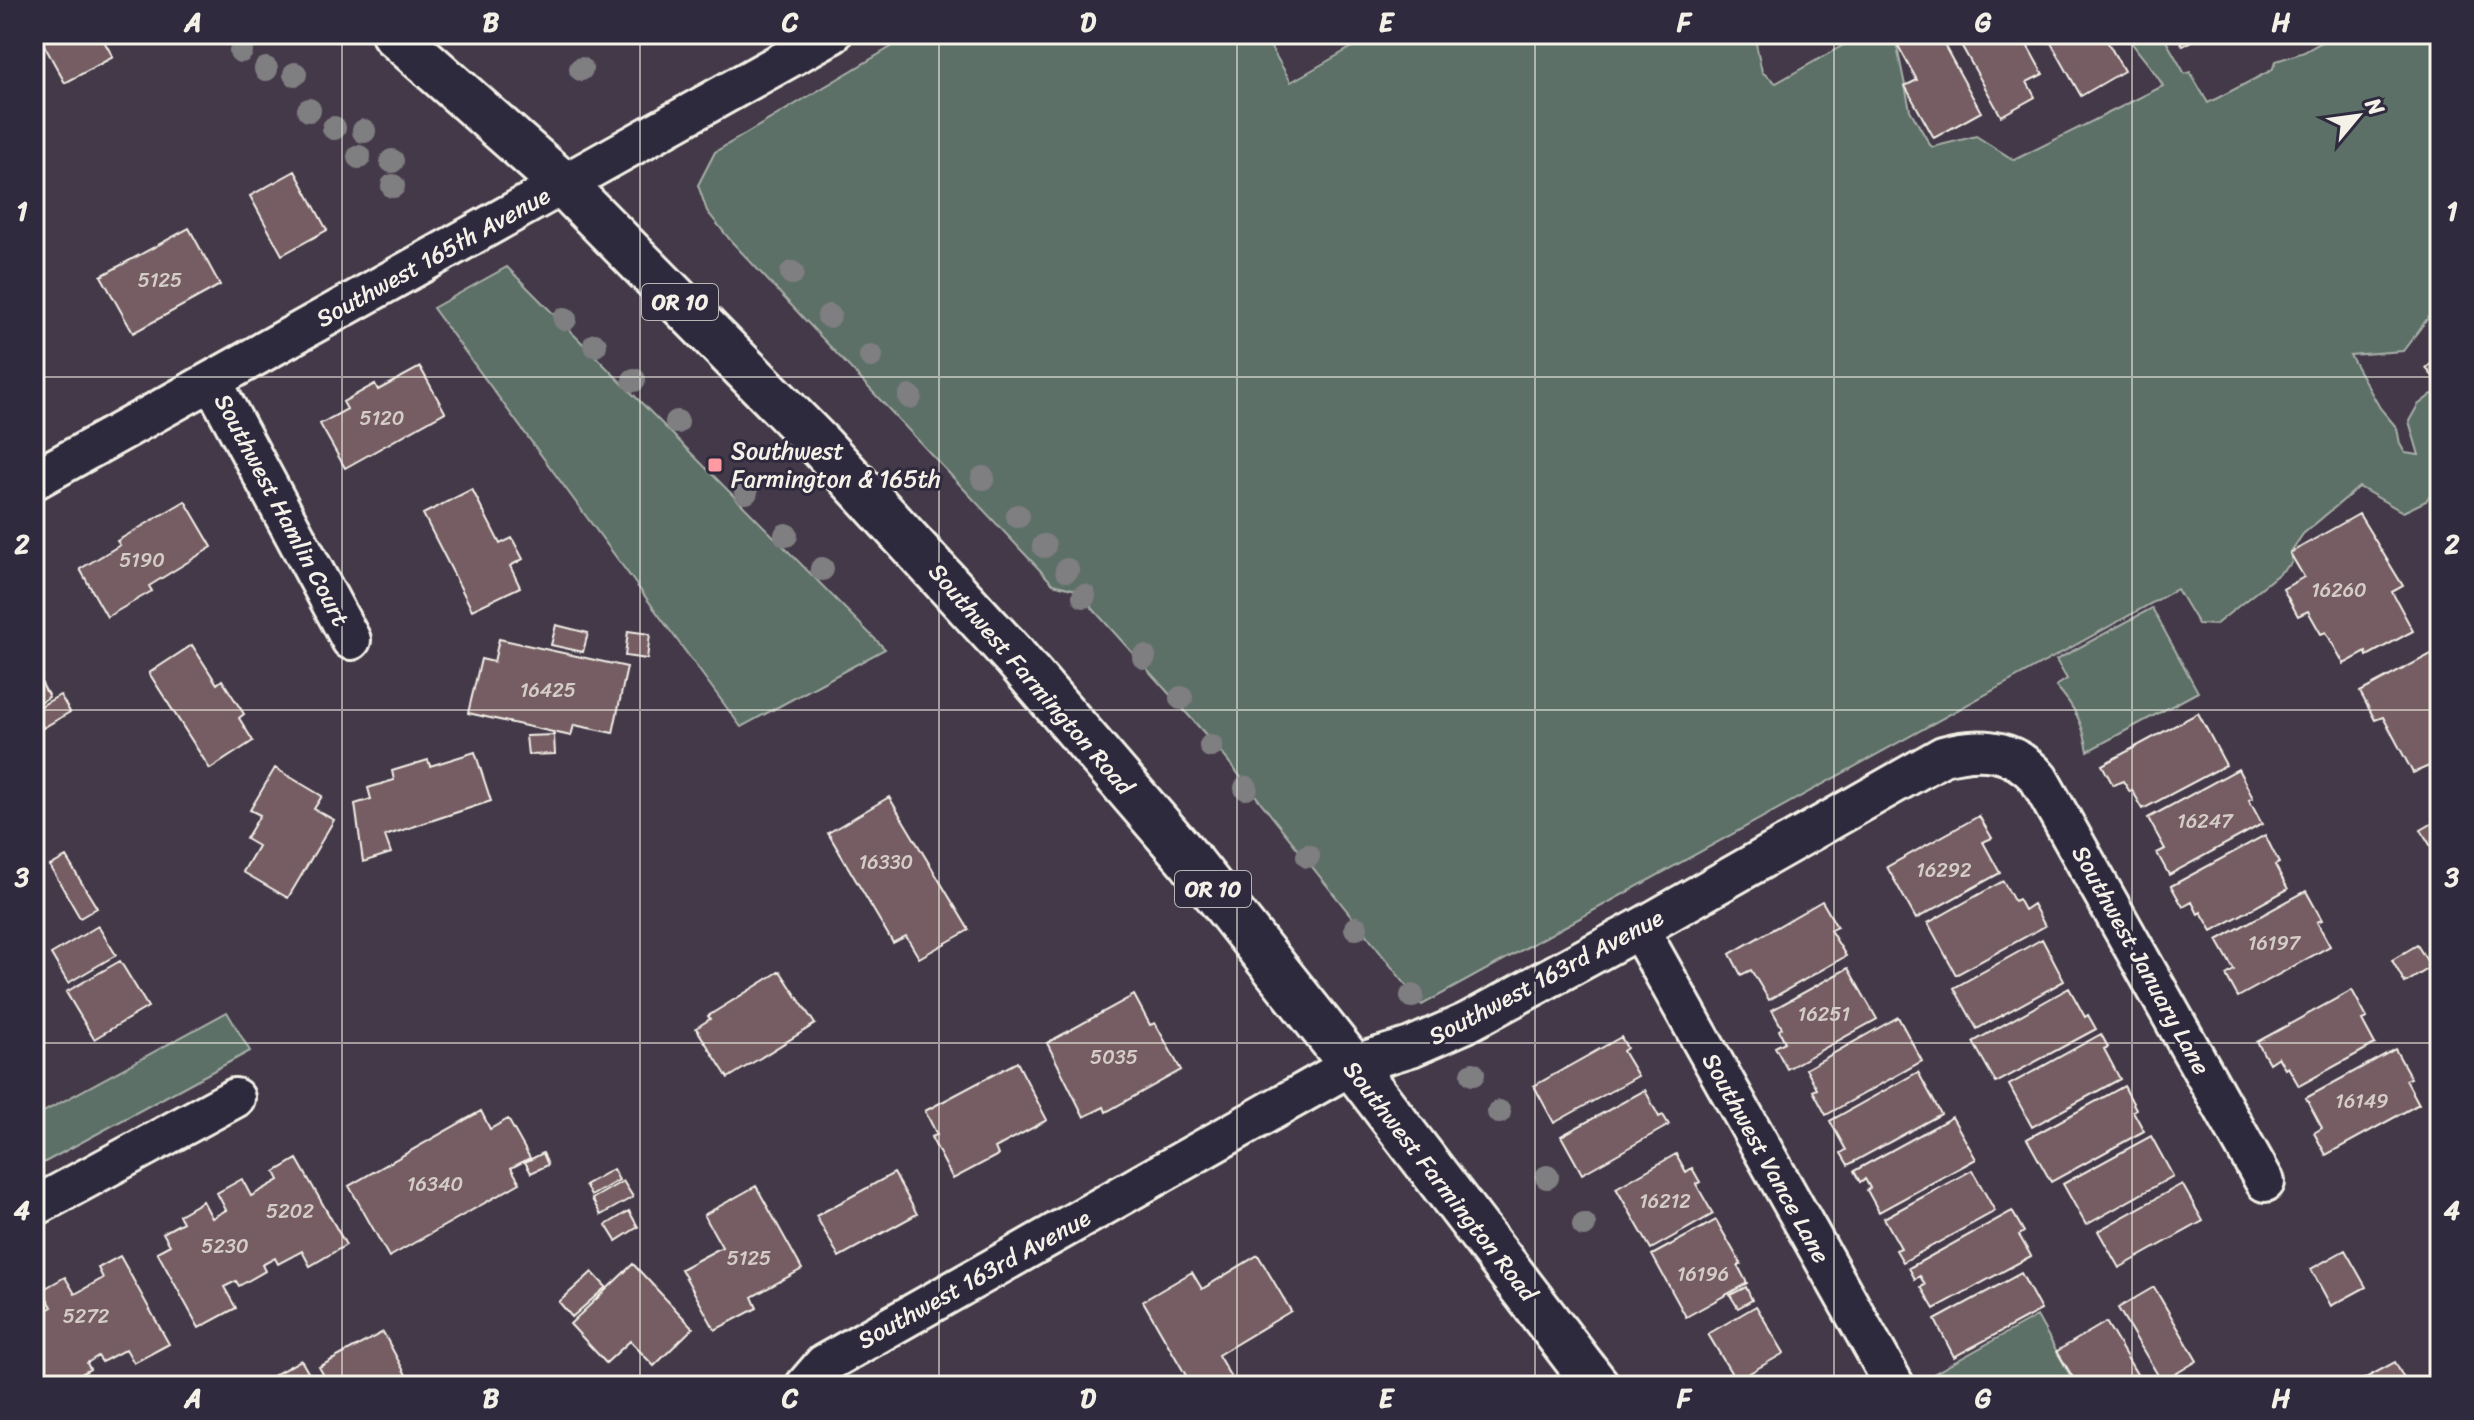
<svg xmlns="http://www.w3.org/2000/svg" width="2474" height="1420" font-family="Sriracha,sans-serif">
<rect width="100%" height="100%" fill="#443949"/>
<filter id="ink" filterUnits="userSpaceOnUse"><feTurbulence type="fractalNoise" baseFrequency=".0125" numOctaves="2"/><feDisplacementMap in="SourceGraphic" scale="16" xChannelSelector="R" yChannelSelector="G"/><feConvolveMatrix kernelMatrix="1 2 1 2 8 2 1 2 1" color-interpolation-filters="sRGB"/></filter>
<g filter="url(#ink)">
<path fill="#5c6f67" stroke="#a8b0a8" stroke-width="2" d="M913,34h350l28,48 84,-48h379l8,38 14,11 80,-45 40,4 14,68 20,35 3,2 43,-11 38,24 149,-74c-10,-19 -26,-33 -37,-52h36l23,40 5,-2 18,31 64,-33 4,-9 28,-9 32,-18h104v274l-9,6 -28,37 -53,4 30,53 17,20 3,16 5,9 14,2 -10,-34 9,-16 14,-11 8,6 -2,82 -12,19 -23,11 -44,-25 -56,47 -13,19 2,10 -77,62 -17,-1 -21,-35 -755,416 -206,-259 -140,-156 -23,-6 -322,-343 -24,-30 -9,-26 17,-33z
M507,267l378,382 -144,78 -308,-419z
M2152,608l46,84 -110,59c-5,-27 -13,-44 -32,-65l11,-7 -11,-19z
M227,1012l23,39 -216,117v-51z
M2037,1316l39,70h-149l-6,-5z"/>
<path fill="#745d64" stroke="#f4f1e8" stroke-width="2" d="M38,34h62l13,23 -48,26z
M1910,34h28l43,78 -47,26 -29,-52 12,-6 -21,-38z
M1955,34h66l22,40 -16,8 8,15 -34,19z
M2046,34h57l21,37 -43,25z
M2176,34h29l-22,12z
M295,171l32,59 -45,25 -32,-59z
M189,228l31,57 -87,48 -32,-57z
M2440,356v29l-14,-17z
M420,367l25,45 -100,56 -25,-44 27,-15 -4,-7 32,-18 3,6z
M472,489l28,55 12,-6 11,21 -13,7 10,21 -48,23 -49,-96z
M185,501l27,46 -63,39 3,5 -45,26 -27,-48 40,-24 -3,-4z
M2359,514l44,72 -11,6 21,39 -46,25 -1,-4 -22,12 -18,-32 -5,2 -13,-23 -10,5 -15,-27 21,-12 -14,-24z
M556,625l32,8 -5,19 -32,-7z
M628,631l22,3 -3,25 -22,-3z
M499,639l128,28 -14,66 -39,-8 -3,11 -103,-23 13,-54 13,3z
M192,645l25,39 5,-4 22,34 -5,4 14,23 -43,28 -61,-96z
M2431,654l9,16v117l-11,-21 -16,7 -30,-56 -8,3 -15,-28z
M34,669l15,28 -15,9z
M60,695l10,17 -27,16 -9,-18z
M2198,713l28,52 -83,44 -11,-19 -2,2 -7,-11 -10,4 -11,-20z
M554,735l1,19 -27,1 -2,-19z
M475,752l16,49 -106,35 6,17 -28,9 -8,-58 16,-5 -3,-11 26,-8 -2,-9 36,-11 2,6z
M275,768l47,28 -8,13 20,11 -46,78 -45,-26 15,-26 -12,-7 14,-24 -10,-5z
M2238,769l15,29 -4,2 13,24 -93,51 -12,-22 8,-4 -17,-31z
M889,797l80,133 -50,28 -13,-22 -13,7 -65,-110z
M1979,816l13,22 -9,4 17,31 -84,46 -29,-52z
M2440,819v42l-19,-31z
M2265,835l14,28 -4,2 13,24 -76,42 -11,-19 -3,2 -6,-12 -9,5 -12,-21z
M66,857l31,51 -17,10 -30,-52z
M2003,881l11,20 4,-2 6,11 9,-6 12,22 -89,49 -28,-52z
M2306,891l16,29 -5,2 13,24 -92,51 -12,-22 8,-5 -17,-30z
M1822,901l15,26 -7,3 16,26 -77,44 -18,-30 -10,5 -11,-21z
M98,926l18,29 -48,28 -17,-29z
M2042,939l22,42 -87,48 -23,-41z
M2417,945l14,22 -26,16 -13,-23z
M120,961l28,46 -54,32 -28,-47z
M1848,968l29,51 -90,50 -12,-22 10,-5 -6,-12 3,-2 -10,-18z
M780,971l35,53 -87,54 -32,-50 14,-9 -2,-3z
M2069,988l16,29 3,-2 8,14 -100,54 -23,-41z
M2352,990l15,28 -5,2 13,24 -76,42 -11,-19 -3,2 -7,-12 -9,6 -12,-21z
M1134,995l16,30 5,-2 26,47 -75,42 -2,-5 -20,10 -37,-74z
M1898,1017l24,44 -96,54 -13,-24 4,-2 -11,-20z
M2101,1034l7,13 -4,2 16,30 -88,48 -23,-42z
M1621,1037l6,11 -4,3 15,25 -84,47 -20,-37z
M2395,1049l16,29 -5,2 13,24 -93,51 -12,-22 8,-5 -16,-30z
M1017,1062l30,58 -52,28 3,7 -45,24 -22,-42 6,-2 -12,-24z
M1918,1072l23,42 -93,51 -7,-12 5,-3 -16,-29z
M2124,1086l12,23 -3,2 11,20 -93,51 -24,-43z
M1645,1090l14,27 4,-2 6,10 -87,49 -21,-38z
M481,1111l9,18 18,-10 22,39 -19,10 9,15 -131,74 -40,-71z
M1952,1117l24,42 -97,53 -12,-22 3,-2 -5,-9 -5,3 -6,-11z
M2151,1136l22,40 -87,49 -23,-41z
M543,1153l5,12 -17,8 -6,-11z
M1676,1154l10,18 6,-4 8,14 -4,2 17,30 -62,35 -35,-61z
M297,1159l49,86 -36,21 -8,-15 -24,13 -3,-6 -13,7 3,6 -26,15 -3,-5 -12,6 12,21 -37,20 -42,-76 13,-7 -7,-12 20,-11 -4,-7 24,-14 9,17 14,-8 -9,-17 25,-14 9,17 28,-16 -4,-8z
M613,1169l6,11 -28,16 -6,-11z
M1972,1170l23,41 -92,51 -7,-12 5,-2 -17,-30z
M894,1173l23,41 -78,43 -23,-41z
M623,1181l10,16 -32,18 -9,-16z
M2182,1184l21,37 -84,47 -21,-37z
M756,1186l46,83 -50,28 5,11 -42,22 -34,-61 41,-22 -18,-32z
M629,1211l9,16 -22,14 -10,-16z
M2012,1211l12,21 -5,3 12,21 -97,53 -13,-22 4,-2 -5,-9 -5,3 -6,-11z
M1716,1220l25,44 -3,2 9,17 -61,34 -34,-62z
M2345,1250l21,37 -35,19 -20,-37z
M1258,1255l33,56 -73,44 18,31h-44l-49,-85 49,-29 10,17z
M120,1256l49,88 -35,19 -8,-14 -24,13 -4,-6 -11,7 3,6 -27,15 -3,-6 -12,8h-14v-74l2,4 16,-9 -10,-17 23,-13 10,17 28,-16 -5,-10z
M633,1264l60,64 -39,38 -24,-25 -24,22 -36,-39z
M592,1272l14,15 -34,30 -13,-15z
M2021,1273l20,37 -87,47 -19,-37z
M1746,1287l6,13 -14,8 -8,-13z
M2154,1287l43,74 -35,21 -44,-74z
M1756,1306l28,47 -48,28 -28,-47z
M2106,1322l38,64h-66l-21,-35z
M383,1332l29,54h-78l-3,-5 -3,2 -9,-16z
M301,1360l15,26h-62z
M2395,1362l13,24h-57z"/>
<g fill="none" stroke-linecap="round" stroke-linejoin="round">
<g stroke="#f4f1e8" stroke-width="44">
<path id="minor" d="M212,381l139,259
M34,480l798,-446
M1639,929l256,457
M34,1207l201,-109
M805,1386l19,-22 528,-299 59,-18 55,-24 173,-94 304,-173c36,-10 71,-8 96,23l226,403"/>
</g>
<g stroke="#f4f1e8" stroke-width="50">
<path id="primary" d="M394,34l169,150 258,262 193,210 177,206 161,203 245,321"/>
</g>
<use href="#minor" stroke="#2f2a3d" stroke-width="38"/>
<use href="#primary" stroke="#2f2a3d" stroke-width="44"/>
</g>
<g fill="#7f7e81">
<circle cx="241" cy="51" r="12"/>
<circle cx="266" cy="69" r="12"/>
<circle cx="581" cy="69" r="12"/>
<circle cx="295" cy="74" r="12"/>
<circle cx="309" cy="110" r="12"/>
<circle cx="334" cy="128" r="12"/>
<circle cx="364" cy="131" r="12"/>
<circle cx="359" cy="157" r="12"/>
<circle cx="392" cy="161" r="12"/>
<circle cx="393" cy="186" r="12"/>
<circle cx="792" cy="273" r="12"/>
<circle cx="829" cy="316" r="12"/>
<circle cx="565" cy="319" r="12"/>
<circle cx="595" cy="345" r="12"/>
<circle cx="871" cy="356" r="12"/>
<circle cx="634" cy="380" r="12"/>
<circle cx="910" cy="397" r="12"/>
<circle cx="677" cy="422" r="12"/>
<circle cx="983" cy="478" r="12"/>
<circle cx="746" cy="492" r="12"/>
<circle cx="1018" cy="516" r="12"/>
<circle cx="786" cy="535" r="12"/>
<circle cx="1044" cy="546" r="12"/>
<circle cx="822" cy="569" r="12"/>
<circle cx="1067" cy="570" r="12"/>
<circle cx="1084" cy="596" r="12"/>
<circle cx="1144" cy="657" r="12"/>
<circle cx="1181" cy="698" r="12"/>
<circle cx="1211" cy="746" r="12"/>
<circle cx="1246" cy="788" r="12"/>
<circle cx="1308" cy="856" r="12"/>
<circle cx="1356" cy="928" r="12"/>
<circle cx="1412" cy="996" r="12"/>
<circle cx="1473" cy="1074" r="12"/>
<circle cx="1499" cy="1112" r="12"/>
<circle cx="1547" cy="1177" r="12"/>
<circle cx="1584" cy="1225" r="12"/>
</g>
</g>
<path fill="none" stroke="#f4f1e8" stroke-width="2" stroke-opacity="0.55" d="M342,34v1352M640,34v1352M939,34v1352M1237,34v1352M1535,34v1352M1834,34v1352M2132,34v1352M34,377h2406M34,710h2406M34,1043h2406"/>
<rect fill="#ff9aa2" stroke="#2f2a3d" stroke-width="3" x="707" y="457" width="16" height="16" rx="4"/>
<g text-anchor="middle" stroke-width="6" stroke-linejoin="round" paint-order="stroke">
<g font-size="20" fill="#d4ccc7">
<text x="160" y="287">5125</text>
<text x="382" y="425">5120</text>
<text x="142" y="567">5190</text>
<text x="2339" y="597">16260</text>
<text x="548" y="697">16425</text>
<text x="2205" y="828">16247</text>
<text x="886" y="869">16330</text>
<text x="1944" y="877">16292</text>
<text x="2274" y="950">16197</text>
<text x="1824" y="1021">16251</text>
<text x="1114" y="1064">5035</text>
<text x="2362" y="1108">16149</text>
<text x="435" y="1191">16340</text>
<text x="1665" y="1208">16212</text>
<text x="290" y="1218">5202</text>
<text x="225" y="1253">5230</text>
<text x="749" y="1265">5125</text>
<text x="1703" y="1281">16196</text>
<text x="86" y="1323">5272</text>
</g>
<g fill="#2f2a3d" stroke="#b9b5b5" stroke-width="2">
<rect x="642" y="284" width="76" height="36" rx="6"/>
<rect x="1175" y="871" width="76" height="36" rx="6"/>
</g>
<g font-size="22" font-weight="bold" fill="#f4f1e8">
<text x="680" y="310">OR 10</text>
<text x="1213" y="897">OR 10</text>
</g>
<g font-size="24" fill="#f4f1e8" stroke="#2f2a3d">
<text transform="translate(433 257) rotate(-29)" y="8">Southwest 165th Avenue</text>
<text transform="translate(282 510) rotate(62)" y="8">Southwest Hamlin Court</text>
<text transform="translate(1031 679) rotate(49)" y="8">Southwest Farmington Road</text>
<text transform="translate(2141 960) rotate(61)" y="8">Southwest January Lane</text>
<text transform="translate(1546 977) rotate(-28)" y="8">Southwest 163rd Avenue</text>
<text transform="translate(1766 1158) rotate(61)" y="8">Southwest Vance Lane</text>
<text transform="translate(1440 1181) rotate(52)" y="8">Southwest Farmington Road</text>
<text transform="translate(974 1279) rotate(-29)" y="8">Southwest 163rd Avenue</text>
</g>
<g font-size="24" fill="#f4f1e8" stroke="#2f2a3d" text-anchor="start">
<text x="731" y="459">Southwest<tspan x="731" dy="28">Farmington &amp; 165th</tspan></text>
</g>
</g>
<rect width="2474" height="1420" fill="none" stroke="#2f2a3d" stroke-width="88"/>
<g transform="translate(2358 116) rotate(61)" stroke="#2f2a3d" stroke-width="6" paint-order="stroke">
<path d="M0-6L14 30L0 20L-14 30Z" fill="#f4f1e8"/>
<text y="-12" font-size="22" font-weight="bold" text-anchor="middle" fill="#f4f1e8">N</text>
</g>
<rect x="44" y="44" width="2386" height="1332" fill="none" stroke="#f4f1e8" stroke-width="3"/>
<g font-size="26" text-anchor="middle" font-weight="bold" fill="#f4f1e8">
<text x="193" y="31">A</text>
<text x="491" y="31">B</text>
<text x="790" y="31">C</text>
<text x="1088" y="31">D</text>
<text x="1386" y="31">E</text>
<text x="1684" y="31">F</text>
<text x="1983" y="31">G</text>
<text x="2281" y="31">H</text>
<text x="22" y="220">1</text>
<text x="2452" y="220">1</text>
<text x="22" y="553">2</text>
<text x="2452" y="553">2</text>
<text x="22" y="886">3</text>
<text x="2452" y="886">3</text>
<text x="22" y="1219">4</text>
<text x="2452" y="1219">4</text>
<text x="193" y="1407">A</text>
<text x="491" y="1407">B</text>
<text x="790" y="1407">C</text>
<text x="1088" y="1407">D</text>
<text x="1386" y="1407">E</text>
<text x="1684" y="1407">F</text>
<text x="1983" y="1407">G</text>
<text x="2281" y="1407">H</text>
</g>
</svg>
